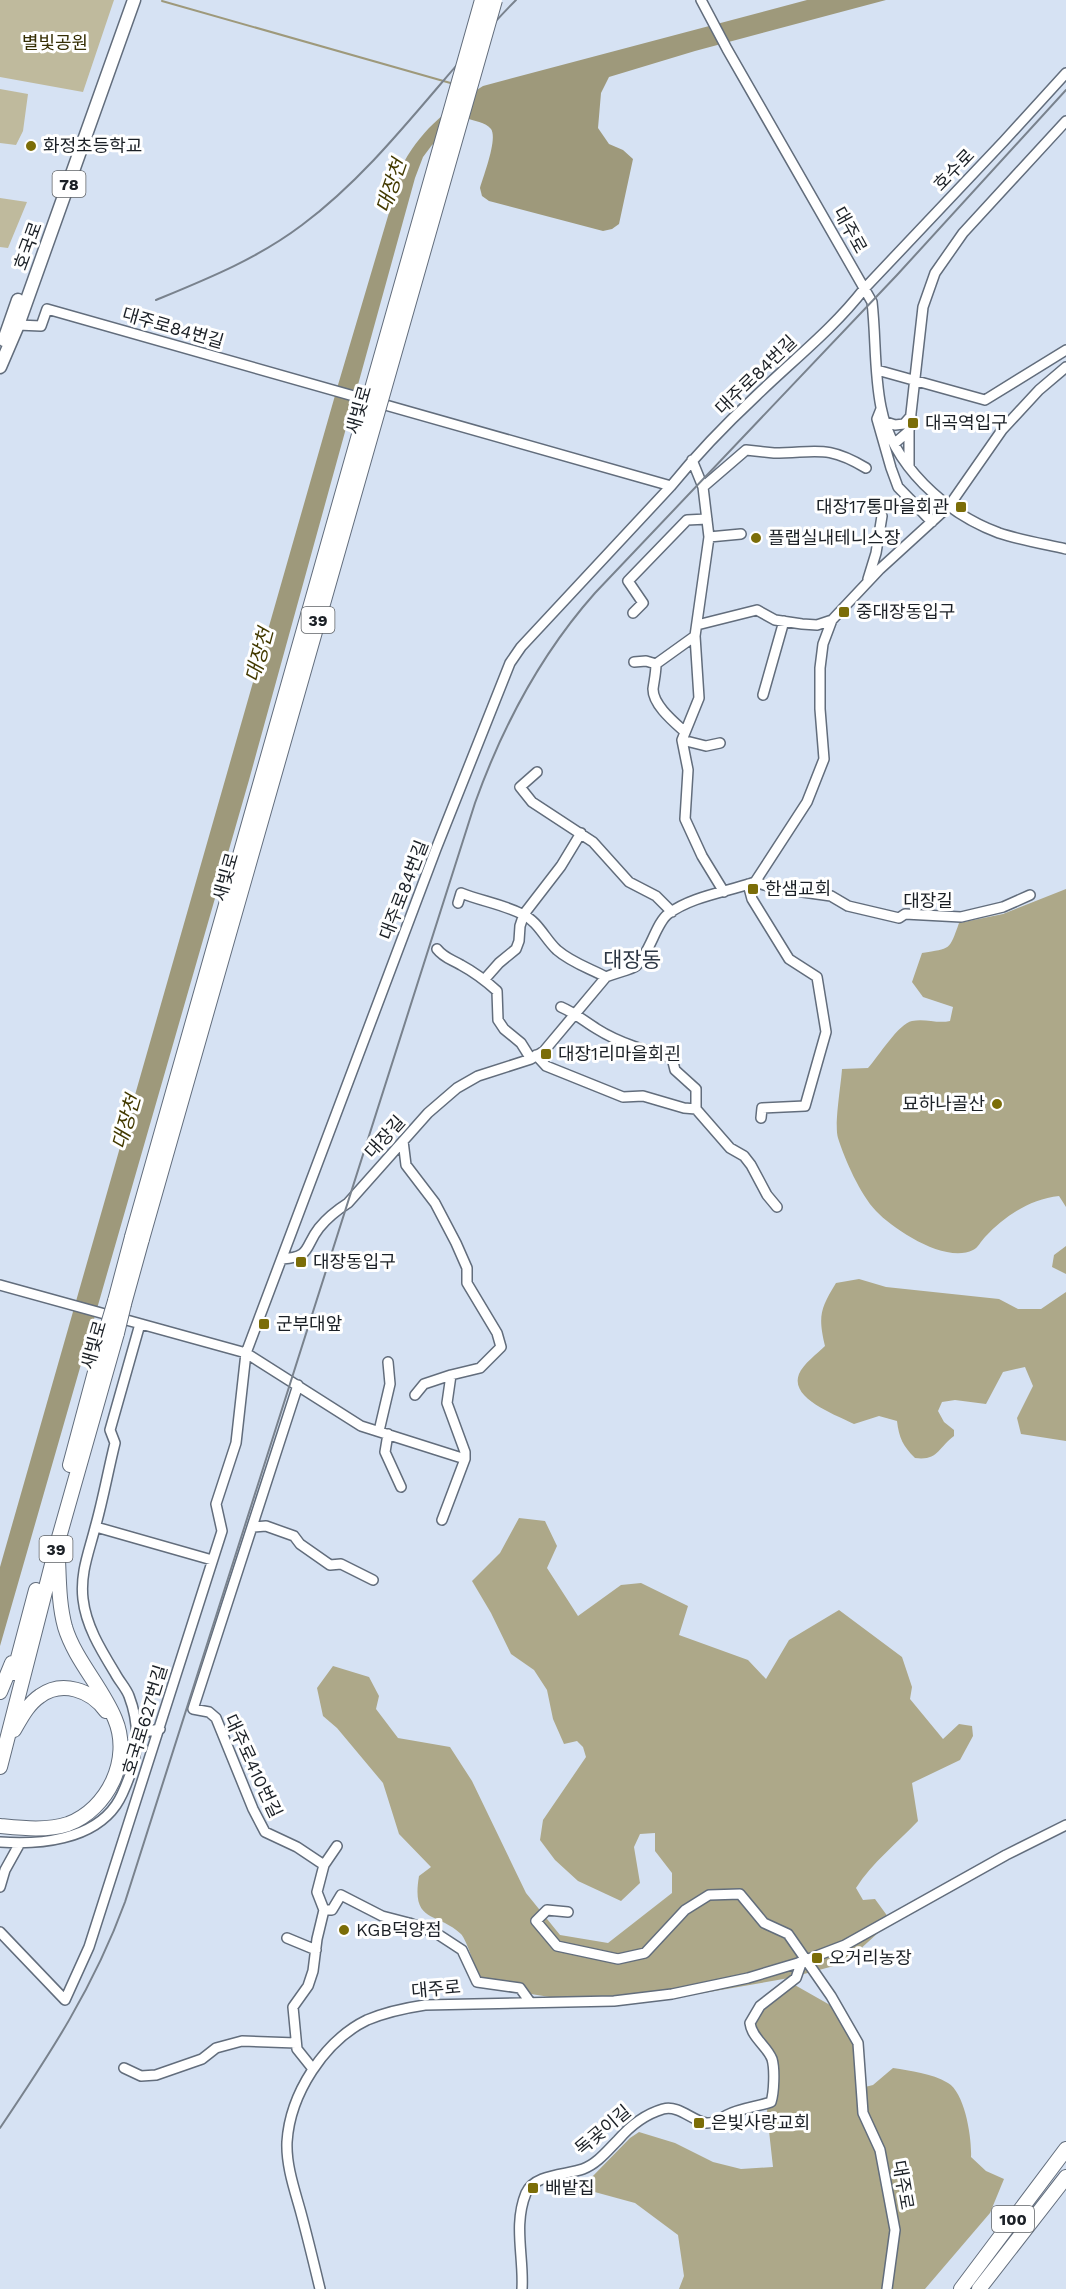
<svg xmlns="http://www.w3.org/2000/svg" width="1066" height="2289" font-family="'Work Sans','Noto Sans KR',sans-serif">
<rect width="100%" height="100%" fill="#d6e2f3"/>
<path fill="#bfba9d" d="M0,0h114l-31,92 -83,-15z
M0,89l28,5 -5,37 -7,14 -16,-2z
M0,198l27,4 -19,46 -8,-1z"/>
<path fill="#ada889" d="M1066,889v318l-7,-11c-29,3 -54,20 -74,41 -4,4 -7,11 -12,13 -27,14 -79,-20 -97,-39 -16,-17 -31,-51 -38,-73 -4,-13 3,-53 4,-69l26,-1c10,-11 31,-45 44,-47 13,-3 25,3 38,0l3,-14 -30,-10 -11,-15 10,-29c29,-5 27,-2 37,-30l44,-9z
M1066,1246v28l-14,-7 2,-12z
M859,1279l27,8 113,12 19,10h23l25,-17v149l-45,-7 -4,-16 16,-32 -8,-19 -22,5 -17,32 -31,-4 -13,2 -4,9 6,11 10,8v6c-16,12 -16,25 -39,22 -12,-12 -16,-20 -18,-37l-18,-5 -25,8c-17,-9 -65,-25 -55,-50 4,-10 19,-21 26,-28 -7,-30 -5,-37 11,-63z
M519,1518l26,3 12,25 -10,22 31,48 43,-31 20,-2 47,23 -9,29 69,25 18,19 23,-39 50,-30 63,47 10,30 -2,12 33,40 16,-15 13,2 1,10 -13,24 -48,23 6,38c-21,22 -46,42 -62,67l7,12 12,-1 16,22 -46,42 -56,15 -120,21 -95,2 -92,-15c-4,-10 -15,-46 -21,-52 -25,-23 -50,-10 -42,-58l12,-9 -32,-33 -16,-51 -46,-55 -14,-12 -6,-28 16,-22 36,11 10,19 -3,13 22,29 52,9 22,34 54,112 34,42 48,8 64,-50v-20l-17,-22v-18l-15,1 -6,13 6,36 -19,18 -43,-20 -23,-21 -15,-20 3,-20 43,-63 -3,-10 -6,-6 -13,3 -11,-25 -6,-29 -13,-20 -23,-16 -20,-41 -19,-32 28,-28z
M786,1980l44,25 23,38 12,44 8,-2 20,-17c18,3 38,5 55,15 17,10 24,55 23,74l15,14 18,8 -14,34 -65,76h-246l5,-13 -6,-41 -43,-32 -77,-21 32,-3 40,-41 9,-6 36,11 38,19 28,7 32,-2 -6,-54 3,-62 -18,-32z"/>
<path fill="#9e997b" d="M807,0h79l-191,51 -86,26 -8,16 -3,35 11,16 14,6 10,9 -14,65 -7,5 -9,2 -114,-30 -7,-5 -2,-8c3,-11 18,-49 11,-59 -5,-7 -18,-8 -25,-11l-34,27 -9,12 -8,21 -166,602 -249,866v-79l338,-1182 66,-223c20,-35 45,-54 79,-76z"/>
<g fill="none" stroke-linecap="round" stroke-linejoin="round">
<path stroke="#9e997b" stroke-width="2" d="M162,1l292,83"/>
<g stroke="#626d7c" stroke-width="12">
<path id="minor" d="M701,0l26,49 145,253c4,34 2,71 9,105 11,58 64,106 118,126 21,7 45,11 67,16
M18,325l23,1 6,-17 624,177
M877,370l108,30 81,-50
M881,409l-4,10 14,49 7,19 34,35
M886,422l9,3 9,-1 7,-8
M895,443l14,-12 14,-124 12,-34 28,-40 103,-112
M692,460l11,27 6,50 -14,99 4,62 -17,42 6,30 -3,49 17,37 22,36
M909,466v-35
M703,487l43,-37c9,1 19,2 28,3 42,0 52,-9 92,15
M709,537l32,-3
M868,579l8,-26 6,-37
M633,613l10,-10 -15,-22 59,-61 20,-1
M697,625l60,-15 18,10 27,4 15,1 15,-5
M634,662l12,-1 10,3
M763,695l21,-74
M685,732c-11,-10 -32,-27 -32,-43 1,-8 3,-16 3,-25l39,-28
M682,740l24,6 14,-3
M537,772l-17,15 12,15 61,40 36,40 27,14 16,16
M755,882l19,6 57,8 17,10 51,12 6,-4 56,3 42,-10 27,-12
M748,884l4,15 37,60 28,18 9,55 -21,74 -43,2 -1,10
M458,903l3,-10c20,8 41,11 61,21 16,7 23,25 35,36 15,13 32,18 49,27
M437,949c7,9 14,10 24,16 13,7 25,16 36,26l1,29 6,9 17,14 10,16
M484,980l15,-17 17,-14 3,-8 1,-15 4,-12 37,-48 20,-33
M561,1007c14,6 23,14 36,22 22,14 50,22 75,29l3,12 21,19v20l34,39 14,8 7,9 16,30 10,12
M536,1055l10,11 77,31 20,-1 41,12 12,1
M403,1141l3,24 29,38 21,40 11,25v15l30,50 4,14 -21,21 -29,7 -4,28 18,49v7l-23,61
M282,1259c30,-2 22,-12 37,-31 8,-10 18,-18 29,-25l80,-90 29,-25 21,-12 53,-17 13,-8 62,-74c8,-4 25,-7 30,-11 14,-13 20,-43 32,-52 24,-18 59,-22 87,-32l52,-80 17,-43 -4,-50v-41l3,-24 9,-24 48,-51 69,-63 53,-76 37,-40 27,-23
M0,1285l246,68 115,73 104,33
M298,1385l-105,324 16,3 7,6 37,91 12,23 32,15 27,18 -7,27 7,18 -7,29 -4,32 -5,15 -15,21 4,42 16,20
M415,1395l9,-11 27,-9
M379,1431l11,-47 -2,-22
M388,1434l-3,18 16,35
M96,1527l116,33
M253,1527l13,-1 28,10 6,8 30,21 11,-1 32,16
M138,1733l22,-4
M0,1842c39,3 92,-2 116,-37 7,-10 11,-22 15,-33 8,-26 8,-50 -2,-76 -3,-8 -10,-15 -14,-23 -14,-23 -29,-47 -32,-74 -3,-26 6,-47 12,-71 8,-28 13,-57 20,-85l-5,-13 30,-106
M324,1865l13,-19
M0,1887l5,-17 15,-27
M324,1910h8l9,-15 41,21 27,7 27,10 26,17 15,32 43,6 10,14
M568,1912l-21,-2 -11,11 21,25 61,13 27,-6 40,-43 24,-15 31,-1 24,29 24,11 43,62 27,47 5,70 17,37 15,80 -8,59
M0,1932l65,68 24,-53 133,-416 -6,-27 20,-61 10,-90 190,-504 74,-186 11,-16 150,-161c26,-32 55,-62 85,-90 37,-36 77,-67 108,-107l140,-148 62,-68
M287,1938l29,12
M124,2068l17,8 15,-1 46,-16 14,-11 26,-7 54,2
M320,2289c-6,-25 -12,-50 -19,-76 -6,-22 -15,-47 -14,-71 3,-48 37,-101 80,-122 19,-8 38,-12 58,-15l189,-4 58,-7 76,-16 50,-15 47,-18 161,-90 60,-30
M522,2289c2,-32 -9,-64 4,-96 8,-19 40,-18 57,-24 14,-5 25,-19 35,-29 12,-14 28,-26 45,-31 16,-4 28,11 43,14 7,1 15,-5 21,-8 14,-7 29,-8 44,-13 3,-9 4,-33 1,-43 -5,-13 -20,-21 -22,-36l10,-17 36,-28 6,-17"/>
</g>
<g stroke="#626d7c" stroke-width="15">
<path id="major" d="M4,340l14,-40
M0,367l18,-42 116,-325"/>
</g>
<g stroke="#626d7c" stroke-width="16">
<path id="highway" d="M115,1301l17,-64
M124,1304l18,-65
M70,1465l36,-134
M14,1673l22,-83
M0,1692l12,-29
M14,1730c7,-12 14,-26 26,-34 22,-16 51,-6 66,15
M0,1767l58,-226 59,-208
M0,1826c21,2 47,5 68,-2 40,-15 64,-65 47,-105 -13,-32 -40,-59 -50,-92 -6,-22 -6,-45 -7,-68
M961,2289l105,-140
M979,2289l87,-112"/>
</g>
<use href="#minor" stroke="#fff" stroke-width="9"/>
<use href="#major" stroke="#fff" stroke-width="12"/>
<use href="#highway" stroke="#fff" stroke-width="14"/>
<path stroke="#79828d" stroke-width="2" d="M156,300c51,-21 101,-41 146,-75 83,-62 141,-152 214,-225
M0,2128c50,-74 94,-141 125,-226l350,-1099c28,-78 65,-148 120,-210l302,-318 169,-185"/>
<g stroke="#626d7c" stroke-width="16" stroke-linecap="butt">
<path id="highway-bridge" d="M132,1237l350,-1237
M142,1239l353,-1239
M106,1331l9,-30
M117,1333l7,-29"/>
</g>
<use href="#highway-bridge" stroke="#fff" stroke-width="14"/>
</g>
<g fill="#7b6d08" stroke="#fff" stroke-width="2">
<circle cx="31" cy="146" r="6"/>
<rect x="907" y="417" width="12" height="12" rx="3"/>
<rect x="955" y="501" width="12" height="12" rx="3"/>
<circle cx="756" cy="538" r="6"/>
<rect x="838" y="606" width="12" height="12" rx="3"/>
<rect x="747" y="883" width="12" height="12" rx="3"/>
<rect x="540" y="1048" width="12" height="12" rx="3"/>
<circle cx="997" cy="1104" r="6"/>
<rect x="295" y="1256" width="12" height="12" rx="3"/>
<rect x="258" y="1318" width="12" height="12" rx="3"/>
<circle cx="344" cy="1930" r="6"/>
<rect x="811" y="1952" width="12" height="12" rx="3"/>
<rect x="693" y="2117" width="12" height="12" rx="3"/>
<rect x="527" y="2182" width="12" height="12" rx="3"/>
</g>
<g text-anchor="middle" stroke-width="6" stroke-linejoin="round" paint-order="stroke">
<g fill="#fff" stroke="#5f6367" stroke-width="1.5">
<rect x="52.5" y="171" width="33" height="26" rx="4.5"/>
<rect x="301.5" y="607" width="33" height="26" rx="4.5"/>
<rect x="39.5" y="1536" width="33" height="26" rx="4.5"/>
<rect x="992" y="2206" width="42" height="26" rx="4.5"/>
</g>
<g font-size="16" font-weight="bold" fill="#1b2026">
<text x="69" y="190">78</text>
<text x="318" y="626">39</text>
<text x="56" y="1555">39</text>
<text x="1013" y="2225">100</text>
</g>
<g font-size="18" fill="#352e04" stroke="#fff">
<text x="55" y="49">별빛공원</text>
</g>
<g font-size="18" fill="#1b2026" stroke="#fff" text-anchor="start">
<text x="43" y="152">화정초등학교</text>
<text x="925" y="429">대곡역입구</text>
<text x="949" y="513" text-anchor="end">대장17통마을회관</text>
<text x="768" y="544">플랩실내테니스장</text>
<text x="856" y="618">중대장동입구</text>
<text x="765" y="895">한샘교회</text>
<text x="558" y="1060">대장1리마을회괸</text>
<text x="985" y="1110" text-anchor="end">묘하나골산</text>
<text x="313" y="1268">대장동입구</text>
<text x="276" y="1330">군부대앞</text>
<text x="356" y="1936">KGB덕양점</text>
<text x="829" y="1964">오거리농장</text>
<text x="711" y="2129">은빛사랑교회</text>
<text x="545" y="2194">배밭집</text>
</g>
<g font-size="18" fill="#1b2026" stroke="#fff">
<text transform="translate(954 170) rotate(-46)" y="6">호수로</text>
<text transform="translate(850 230) rotate(61)" y="6">대주로</text>
<text transform="translate(28 246) rotate(-70)" y="6">호국로</text>
<text transform="translate(173 328) rotate(16)" y="6">대주로84번길</text>
<text transform="translate(756 375) rotate(-44)" y="6">대주로84번길</text>
<text transform="translate(359 410) rotate(-74)" y="6">새빛로</text>
<text transform="translate(226 877) rotate(-74)" y="6">새빛로</text>
<text transform="translate(404 890) rotate(-69)" y="6">대주로84번길</text>
<text x="928" y="907">대장길</text>
<text transform="translate(385 1137) rotate(-48)" y="6">대장길</text>
<text transform="translate(94 1345) rotate(-74)" y="6">새빛로</text>
<text transform="translate(145 1720) rotate(-73)" y="6">호국로627번길</text>
<text transform="translate(253 1766) rotate(65)" y="6">대주로410번길</text>
<text transform="translate(436 1989) rotate(-5)" y="6">대주로</text>
<text transform="translate(603 2130) rotate(-40)" y="6">독곶이길</text>
<text transform="translate(903 2185) rotate(80)" y="6">대주로</text>
</g>
<g font-size="20" font-style="italic" fill="#433a00" stroke="#fff">
<text transform="translate(391 186) rotate(-71)" y="7">대장천</text>
<text transform="translate(259 655) rotate(-75)" y="7">대장천</text>
<text transform="translate(126 1122) rotate(-74)" y="7">대장천</text>
</g>
<g font-size="21" fill="#2c3643" stroke="#fff">
<text x="632" y="967">대장동</text>
</g>
</g>
</svg>
